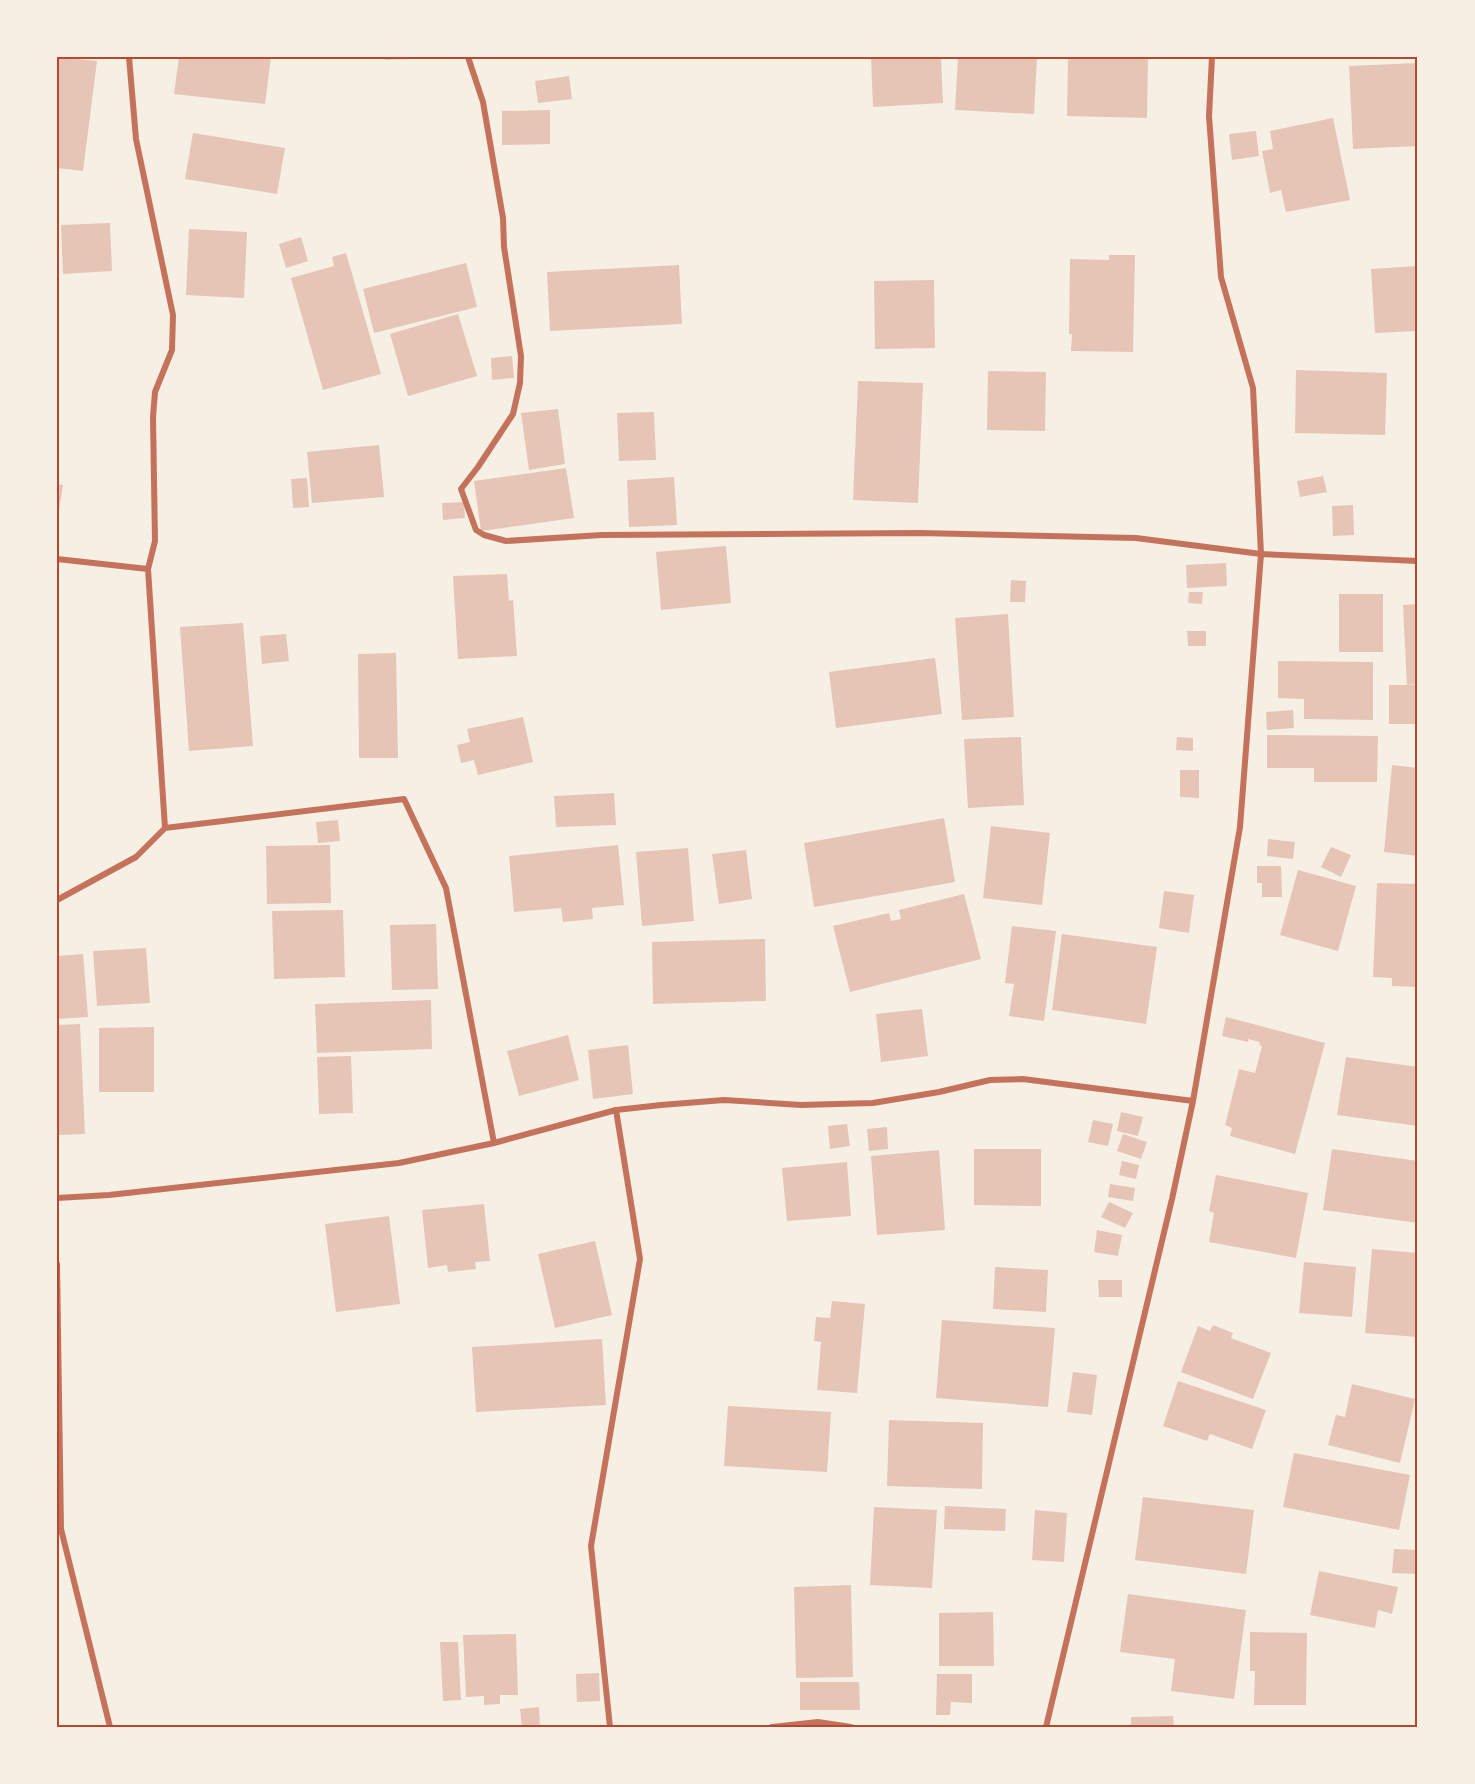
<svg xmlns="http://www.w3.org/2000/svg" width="1475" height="1784" font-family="'Open Sans',sans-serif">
<rect width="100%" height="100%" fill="#f6efe4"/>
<path fill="#e6c5b7" d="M57,57l40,4 -14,110 -26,-3z
M179,57h92l-6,47 -91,-10z
M385,57h23v2l-23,1z
M871,57h70l2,46 -70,4z
M958,57h79l-3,57 -79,-4z
M1068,57h80l-1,61 -80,-2z
M1418,63v83l-65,3 -4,-83z
M569,76l3,23 -34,4 -3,-22z
M550,110v34l-48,1v-34z
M1333,118l17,82 -64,12 -5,-22 -11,3 -8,-42 11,-2 -3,-18z
M1256,131l3,25 -27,4 -3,-26z
M193,133l92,15 -8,46 -92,-15z
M110,223l2,48 -49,3 -2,-49z
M189,229l58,3 -3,66 -58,-3z
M301,237l7,24 -22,7 -7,-24z
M346,253l35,121 -58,16 -32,-112 43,-12 -2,-9z
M1109,255h26l-2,97 -62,-1 1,-17h-3l1,-75 39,1z
M466,263l11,44 -103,26 -11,-44z
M679,265l3,59 -132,7 -3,-59z
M1418,266v65l-43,2 -4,-64z
M934,280l1,68 -60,1 -1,-68z
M458,314l19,62 -69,20 -18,-62z
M512,356l2,22 -22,2 -1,-22z
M1296,370l91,3 -2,62 -90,-2z
M988,371l58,1 -1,59 -58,-1z
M858,381l65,2 -5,120 -65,-3z
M558,409l7,55 -36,6 -8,-57z
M654,412l2,48 -37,1 -2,-48z
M379,445l5,52 -72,6 -5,-51z
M566,468l8,50 -93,13 -7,-50z
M1323,476l4,16 -27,5 -3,-16z
M674,477l3,48 -48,2 -2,-47z
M307,478l2,29 -16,1 -2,-29z
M57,484l6,1 -5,32h-1z
M464,502l1,16 -22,2 -1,-17z
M1353,505l1,30 -21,1 -1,-30z
M726,546l5,57 -70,7 -5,-58z
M1226,563l1,23 -40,2 -1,-23z
M507,574l2,27 4,-1 4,56 -59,3 -5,-83z
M1011,580l15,1 -1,21h-15z
M1189,592h14l-1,12 -14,-1z
M1339,594h44v58h-44z
M1418,604v80l-11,1 -4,-80z
M1008,614l6,103 -52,3 -7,-102z
M243,623l10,123 -64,5 -9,-124z
M1187,631h19v15h-18z
M286,634l3,27 -27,3 -2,-28z
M396,653l2,105h-39l-1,-104z
M935,658l7,56 -106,14 -7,-56z
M1278,661l95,1v58l-69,-1v-20l-26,-1z
M1389,685h29v39h-29z
M1293,710l1,18 -27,2 -1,-18z
M523,717l10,45 -55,13 -4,-15 -13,3 -4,-18 13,-3 -3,-13z
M1267,735l111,1 -1,46h-63v-14h-47z
M1021,737l3,68 -56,3 -4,-69z
M1177,737l16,1v13l-17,-1z
M1392,765l26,3v88l-34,-4z
M1180,770h19v28l-19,-1z
M614,793l2,32 -60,2 -2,-31z
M944,818l11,64 -141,25 -10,-64z
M338,820l2,21 -22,2 -2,-21z
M991,826l59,7 -8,72 -59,-7z
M1268,839l27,3 -2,17 -26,-3z
M330,845l1,58 -64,1 -1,-58z
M618,845l6,60 -32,3 1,11 -30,3 -2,-14 -47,4 -5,-56z
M1331,847l20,8 -10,22 -20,-10z
M688,848l6,73 -52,5 -6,-74z
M746,850l6,49 -33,5 -7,-50z
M1257,866h24l1,31h-20v-14h-5z
M1298,870l58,16 -18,65 -58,-16z
M1377,883l41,1v103l-26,-1v-8l-19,-1z
M1164,891l30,4 -5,38 -30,-5z
M964,894l17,65 -131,33 -17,-66 56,-13 2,8 10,-2 -2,-9z
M343,910l2,67 -71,2 -2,-68z
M436,924l2,65 -46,1 -2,-65z
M1012,926l44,5 -12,90 -35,-5 5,-32 -9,-1z
M1062,934l95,13 -11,77 -94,-14z
M765,939l1,62 -113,3 -1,-62z
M146,948l4,55 -53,3 -4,-55z
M83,954l5,63 -31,2v-63z
M431,1000l1,49 -115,4 -2,-49z
M922,1009l6,47 -47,6 -5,-48z
M1226,1017l99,26 -30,111 -65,-18 2,-8 -7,-3 14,-56 16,4 7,-27 -3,-1 1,-3 -12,-3v3l-26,-6z
M80,1024l5,110 -28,1v-110z
M154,1027v65h-55v-64z
M568,1035l11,45 -60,16 -12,-45z
M628,1045l5,49 -40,5 -5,-49z
M351,1056l2,57 -34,1 -2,-57z
M1346,1057l72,10v59l-81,-11z
M1121,1112l22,5 -5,19 -21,-5z
M1093,1120l20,4 -5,22 -20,-4z
M847,1124l3,22 -20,3 -2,-23z
M887,1127l1,22 -19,2 -2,-22z
M1123,1134l24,8 -6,17 -24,-8z
M974,1149h67v57l-67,-1z
M1332,1149l86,12v62l-95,-13z
M939,1150l6,80 -68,5 -6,-79z
M1122,1161l17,4 -3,14 -17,-4z
M847,1162l4,54 -64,5 -5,-53z
M1216,1175l92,18 -12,65 -87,-16 5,-29 -5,-2z
M1110,1184l25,4 -2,13 -25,-4z
M1109,1202l24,11 -8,15 -24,-11z
M484,1204l6,57 -15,1 1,7 -28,3 -1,-7 -19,3 -6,-58z
M389,1216l11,88 -64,8 -11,-88z
M1097,1230l25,5 -4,21 -24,-4z
M595,1241l17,74 -57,13 -17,-74z
M1372,1249l46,4v84l-53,-4z
M1304,1262l52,5 -4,50 -53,-4z
M995,1267l53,3 -2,42 -53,-3z
M1098,1280h24v17h-23z
M832,1301l33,3 -8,89 -40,-3 4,-48 -7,-1 2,-24 14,1z
M942,1320l113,8 -7,79 -112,-9z
M1213,1325l20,8 -2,5 40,15 -18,46 -72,-27 17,-46 12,5z
M602,1339l4,66 -130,7 -4,-65z
M1073,1372l24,3 -5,40 -25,-3z
M1178,1381l88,29 -14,39 -42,-15 -3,7 -44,-15z
M1352,1384l63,15 -15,64 -72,-18 8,-30 9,2z
M728,1406l103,6 -4,60 -103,-6z
M889,1420l94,3 -1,66 -95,-3z
M1294,1453l116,22 -11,55 -116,-23z
M1143,1497l111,13 -8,64 -111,-14z
M945,1506l61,3 -1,22 -61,-2z
M874,1507l63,3 -5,78 -62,-3z
M1035,1510l32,3 -3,49 -32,-2z
M1394,1549l24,1v24l-26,-1z
M1319,1571l79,16 -6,27 -14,-4 -3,18 -65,-13z
M851,1585l2,92 -57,1 -2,-91z
M1128,1594l118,16 -12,89 -63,-8 4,-32 -55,-7z
M993,1612l1,54h-55v-53z
M1250,1632l57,1 -1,72h-52l1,-34h-5z
M516,1634l2,61h-18v9l-16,1v-9l-18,1 -3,-62z
M440,1642h18l3,58 -18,1z
M599,1673l1,28 -23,1 -1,-28z
M937,1674h35v29l-21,-1 -1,13h-14z
M800,1682h59l1,28h-60z
M539,1707l1,20h-18l-2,-18z
M1173,1716l1,11h-43v-10z"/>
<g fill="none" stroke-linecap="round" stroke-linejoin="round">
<path stroke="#c5725c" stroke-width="6" d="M468,57l15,45 20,116 1,29 17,109 -1,27 -7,31 -35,53 -17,22 15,41 8,5 22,6 96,-6 318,-2 216,5 125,16 157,7
M57,559l91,10 7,-28 -2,-124 2,-25 17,-42 1,-35 -37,-176 -7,-82
M148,569l17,259 239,-29 42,89 48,255
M57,900l79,-43 29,-29
M57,1198l52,-3 290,-32 95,-20 122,-33 45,-5 63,-5 77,5 72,-2 66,-11 51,-12 33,-1 170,22
M57,1264l4,265 49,198
M610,1727l-19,-181 49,-287 -24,-149
M772,1727l46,-5 33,5
M1046,1727l126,-528 21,-98 47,-274 21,-273 -8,-166 -32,-111 -12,-161 3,-59"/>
</g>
<rect width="1475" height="1784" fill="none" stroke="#f6efe4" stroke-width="117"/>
<rect x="58" y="58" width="1358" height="1668" fill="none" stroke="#b5482f" stroke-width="2"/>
</svg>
